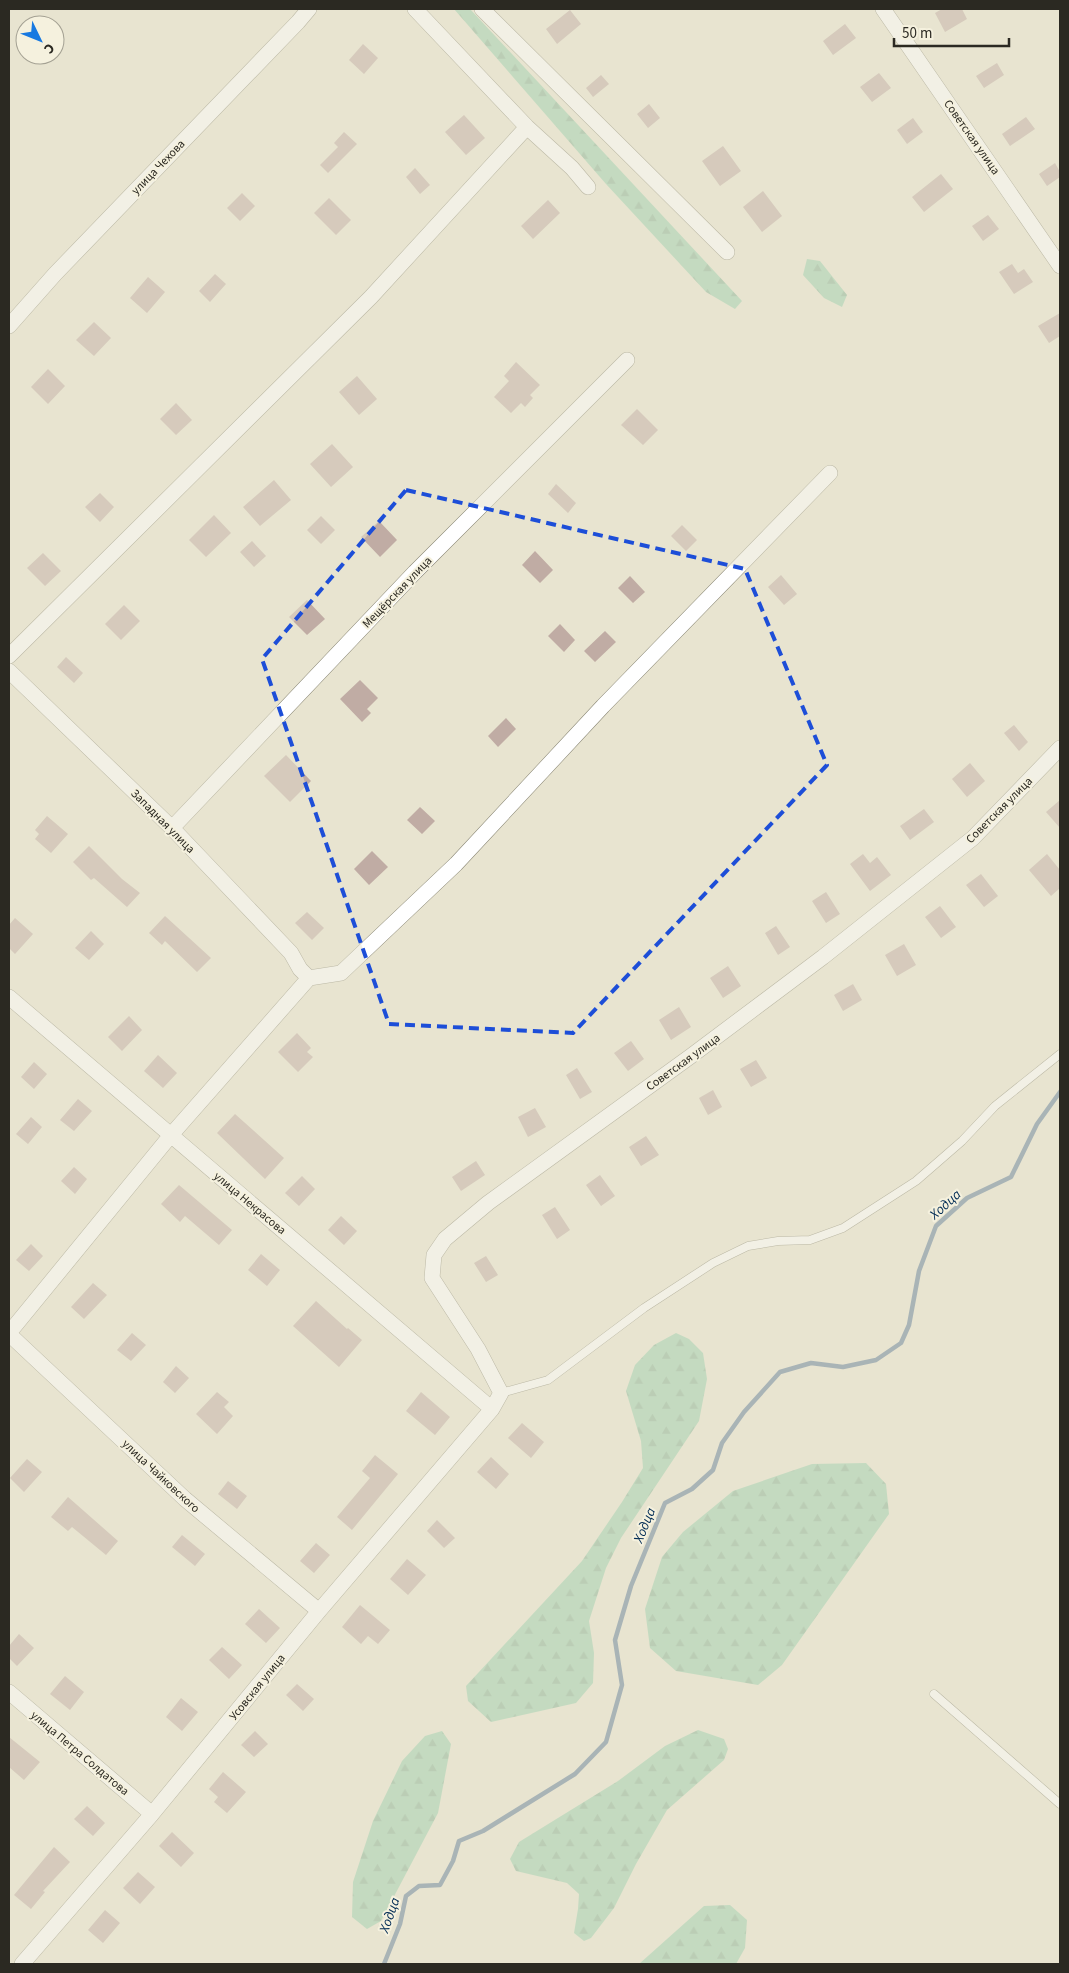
<svg xmlns="http://www.w3.org/2000/svg" width="1069" height="1973" font-family="'Source Sans 3',sans-serif">
<defs>
<pattern id="forest-firs" width="22" height="20" patternUnits="userSpaceOnUse" patternTransform="scale(1.25)"><rect width="22" height="20" fill="#9acfae"/><path d="M5 1l3.5 6h-7zM16 11l3.5 6h-7z" fill="#85b295"/></pattern>
</defs>
<rect width="100%" height="100%" fill="#e8e4d0"/>
<path fill="url(#forest-firs)" d="M454,9h16l272,292 -7,8 -29,-17 -100,-108z
M807,259l13,2 27,34 -5,12 -18,-9 -21,-23z
M676,1333l13,6 14,14 4,26 -8,42 -78,117 -15,30 -17,53 5,32 -1,30 -17,20 -85,19 -23,-21 -2,-15 116,-125 40,-59 21,-34 -2,-27 -15,-50 9,-26 19,-20z
M866,1463l20,21 3,30 -107,151 -24,20 -82,-14 -26,-23 -5,-39 17,-52 21,-25 50,-41 79,-27z
M698,1730l26,9 4,10 -4,11 -57,50 -31,54 -22,44 -23,30 -7,3 -10,-8 4,-24 1,-15 -12,-11 -51,-12 -6,-12 9,-17 99,-61 47,-35z
M442,1731l9,13 -13,69 -57,108 -14,8 -15,-12 1,-35 20,-61 29,-60 23,-25z
M730,1905l17,15 -2,28 -9,16h-97l65,-58z"/>
<g fill="none" stroke-linecap="round" stroke-linejoin="round">
<path stroke="#5e7a97" stroke-width="4.5" d="M384,1964l16,-40 6,-28 13,-10 21,-1 13,-24 6,-20 24,-10 92,-57 31,-32 16,-57 -7,-45 16,-54 34,-83 27,-14 21,-19 9,-27 22,-31 36,-40 31,-9 32,4 33,-7 25,-17 8,-18 10,-54 17,-45 31,-28 44,-21 26,-53 23,-32"/>
</g>
<path fill="#c0aca4" d="M942,9h20l5,10 -22,13 -10,-19z
M570,10l11,14 -24,20 -11,-15z
M845,24l11,14 -23,17 -10,-14z
M363,44l15,14 -14,16 -15,-14z
M997,63l7,12 -20,13 -8,-12z
M879,73l12,15 -19,14 -12,-15z
M601,75l8,9 -16,13 -7,-9z
M649,104l11,14 -12,10 -11,-14z
M464,115l21,23 -19,17 -21,-23z
M1026,117l9,12 -25,17 -8,-12z
M913,118l10,14 -16,12 -10,-14z
M344,132l13,12 -29,29 -8,-8 18,-18 -4,-4z
M723,146l18,25 -21,15 -18,-25z
M1055,163l5,9v5l-13,9 -8,-12z
M415,168l15,17 -10,9 -14,-17z
M941,174l12,15 -29,23 -12,-15z
M763,191l19,25 -20,16 -19,-25z
M242,193l13,13 -15,15 -13,-13z
M329,198l22,22 -15,15 -22,-22z
M548,200l12,13 -27,26 -12,-13z
M988,215l11,14 -16,12 -11,-15z
M1012,264l6,9 6,-4 9,13 -19,12 -15,-22z
M215,274l11,10 -16,18 -11,-11z
M148,277l17,15 -18,21 -17,-15z
M1060,313v23l-11,7 -11,-17z
M94,322l17,16 -17,18 -18,-16z
M516,362l24,23 -10,10 3,3 -8,9 -4,-4 -10,10 -17,-16 15,-16 -5,-5z
M48,369l17,17 -17,18 -17,-17z
M357,376l20,23 -18,16 -20,-23z
M176,403l16,17 -16,15 -16,-16z
M637,409l21,21 -15,15 -22,-20z
M332,444l21,23 -22,20 -21,-23z
M274,480l17,20 -31,26 -17,-19z
M556,484l20,19 -8,10 -20,-19z
M100,493l14,14 -14,15 -15,-15z
M214,515l17,18 -25,24 -17,-17z
M321,516l14,14 -14,14 -14,-14z
M379,521l18,19 -17,17 -19,-20z
M682,525l15,15 -11,11 -15,-15z
M252,541l14,15 -12,11 -14,-15z
M535,551l18,19 -13,13 -18,-18z
M43,553l18,18 -16,15 -18,-18z
M781,575l16,19 -13,11 -16,-18z
M630,576l15,16 -12,11 -15,-15z
M307,600l18,19 -18,16 -18,-18z
M124,605l16,16 -19,19 -16,-16z
M560,624l15,16 -11,12 -16,-16z
M605,631l11,11 -21,20 -11,-11z
M66,657l17,16 -9,10 -17,-16z
M360,680l18,18 -11,11 4,4 -9,9 -22,-23z
M506,718l10,11 -18,18 -10,-11z
M1014,725l14,17 -9,9 -15,-18z
M286,755l25,26 -21,21 -26,-26z
M970,763l15,18 -18,16 -15,-18z
M1060,800v28l-14,-16z
M420,807l15,14 -13,13 -15,-14z
M924,809l10,13 -24,18 -10,-14z
M47,816l21,18 -17,19 -16,-14 4,-5 -4,-4z
M89,846l33,33 18,14 -13,14 -33,-29 -3,2 -18,-18z
M372,851l16,16 -19,18 -15,-16z
M863,854l7,9 7,-6 14,18 -21,16 -20,-27z
M1047,854l13,16v18l-9,8 -22,-26z
M981,874l17,22 -14,11 -18,-22z
M826,892l14,22 -14,9 -14,-22z
M940,906l16,21 -15,11 -16,-21z
M307,912l17,16 -12,12 -17,-17z
M165,916l46,42 -14,14 -32,-31 -3,4 -13,-12z
M15,918l18,16 -18,20 -6,-6v-23z
M776,926l14,21 -12,8 -13,-22z
M91,931l13,13 -15,16 -14,-12z
M904,944l12,21 -19,11 -12,-21z
M728,966l13,20 -18,12 -13,-20z
M853,984l9,16 -19,11 -9,-16z
M679,1007l12,20 -20,13 -12,-20z
M129,1016l13,14 -20,21 -14,-14z
M297,1033l14,15 -4,4 6,5 -15,15 -20,-20z
M631,1041l13,18 -16,12 -14,-18z
M158,1055l19,18 -14,15 -19,-17z
M756,1060l11,18 -16,9 -11,-18z
M34,1062l13,12 -13,15 -13,-12z
M577,1068l15,24 -12,7 -14,-24z
M713,1090l9,17 -14,8 -9,-17z
M78,1099l14,12 -18,20 -14,-11z
M535,1108l11,19 -18,10 -10,-20z
M235,1114l49,44 -19,21 -48,-46z
M31,1117l11,10 -14,17 -12,-10z
M646,1136l13,19 -18,11 -12,-19z
M476,1161l9,14 -24,16 -9,-14z
M74,1167l13,12 -12,15 -14,-13z
M600,1175l15,21 -14,10 -15,-21z
M302,1176l13,13 -16,17 -14,-13z
M179,1185l53,45 -13,15 -34,-29 -5,6 -19,-18z
M555,1207l15,23 -13,9 -15,-24z
M341,1216l16,15 -13,14 -16,-15z
M31,1244l12,12 -14,15 -13,-11z
M261,1254l19,16 -13,16 -19,-16z
M486,1256l12,19 -12,7 -12,-19z
M93,1283l14,12 -23,24 -13,-12z
M316,1301l31,28 1,-1 14,12 -23,27 -46,-41z
M132,1333l14,12 -15,16 -14,-11z
M176,1366l13,12 -14,15 -12,-11z
M217,1392l12,10 -5,5 9,9 -16,18 -21,-20z
M421,1392l29,25 -15,18 -29,-24z
M522,1423l22,19 -13,16 -23,-20z
M375,1455l23,19 -46,56 -15,-13 33,-39 -8,-7z
M491,1457l18,17 -13,15 -19,-17z
M27,1459l15,13 -18,20 -14,-14z
M228,1481l19,15 -10,13 -19,-15z
M68,1497l50,44 -12,14 -34,-28 -4,4 -17,-14z
M437,1520l18,18 -11,10 -17,-17z
M182,1535l23,19 -10,12 -23,-19z
M316,1543l14,12 -16,18 -14,-12z
M407,1559l19,16 -18,20 -18,-16z
M360,1605l30,25 -12,14 -10,-8 -7,8 -19,-17z
M259,1609l21,19 -14,15 -21,-19z
M19,1634l15,14 -17,18 -8,-8v-12z
M222,1647l20,18 -13,14 -20,-19z
M65,1676l19,16 -14,18 -20,-16z
M297,1684l17,15 -11,12 -17,-16z
M181,1698l17,14 -16,19 -16,-14z
M255,1731l13,13 -14,13 -13,-12z
M9,1737l31,25 -16,18 -15,-13z
M223,1772l23,20 -19,21 -13,-11 4,-5 -9,-8z
M87,1806l18,17 -12,13 -19,-17z
M172,1832l22,21 -13,14 -22,-21z
M54,1847l16,15 -27,29 2,1 -14,17 -17,-14z
M138,1872l17,15 -15,17 -17,-16z
M105,1910l15,13 -17,20 -15,-13z"/>
<g fill="none" stroke-linecap="round" stroke-linejoin="round">
<g stroke="#888573" stroke-width="9">
<path id="service" d="M501,1393l47,-13 96,-72 69,-45 35,-17 30,-5 32,-1 33,-12 73,-47 46,-40 33,-35 65,-52
M934,1694l126,110"/>
</g>
<g stroke="#888573" stroke-width="16">
<path id="minor" d="M415,9l112,118 45,41 16,19
M482,9l245,243
M883,9l177,257
M9,326l46,-52 243,-252 11,-13
M9,656l362,-359 156,-170
M9,671l163,157 119,125 9,16 9,9
M172,828l243,-256 212,-212
M9,997l483,412
M9,1333l162,-198 138,-157 32,-5 115,-109 147,-158 227,-233
M9,1334l176,165 134,112
M9,1692l143,122
M22,1964l130,-150 167,-203 173,-202 9,-16 -23,-44 -46,-71 2,-23 11,-16 43,-36 203,-147 132,-99 150,-119 87,-90"/>
</g>
<use href="#service" stroke="#fff" stroke-width="8"/>
<use href="#minor" stroke="#fff" stroke-width="15"/>
</g>
<path d="M0 0H1069V1973H0ZM406,490l339,79 82,196 -254,268 -184,-9 -127,-365z" fill="#e8e4d0" fill-opacity=".55" fill-rule="evenodd"/>
<path fill="none" stroke="#1d4ed8" stroke-width="4" stroke-dasharray="10 6" stroke-linejoin="round" d="M406,490l339,79 82,196 -254,268 -184,-9 -127,-365z"/>
<g text-anchor="middle" stroke-width="4" stroke-linejoin="round" paint-order="stroke">
<g font-size="12" fill="#2b2922" stroke="#f5f1de">
<text transform="translate(972 137) rotate(55)" y="4">Советская улица</text>
<text transform="translate(158 167) rotate(-46)" y="4">улица Чехова</text>
<text transform="translate(397 592) rotate(-46)" y="4">Мещёрская улица</text>
<text transform="translate(999 810) rotate(-45)" y="4">Советская улица</text>
<text transform="translate(163 821) rotate(45)" y="4">Западная улица</text>
<text transform="translate(683 1062) rotate(-36)" y="4">Советская улица</text>
<text transform="translate(250 1203) rotate(40)" y="4">улица Некрасова</text>
<text transform="translate(161 1476) rotate(43)" y="4">улица Чайковского</text>
<text transform="translate(257 1687) rotate(-51)" y="4">Усовская улица</text>
<text transform="translate(80 1753) rotate(40)" y="4">улица Петра Солдатова</text>
</g>
<g font-size="14" font-style="italic" fill="#002b54" stroke="#f5f1de">
<text transform="translate(945 1204) rotate(-42)" y="5">Ходца</text>
<text transform="translate(644 1525) rotate(-68)" y="5">Ходца</text>
<text transform="translate(389 1915) rotate(-71)" y="5">Ходца</text>
</g>
</g>
<rect width="1069" height="1973" fill="none" stroke="#2b2922" stroke-width="20"/>
<g transform="translate(40 40) rotate(133)"><circle r="24" fill="#f5f1de" stroke="#a4a193"/>
<path d="M0-4L9 19L0 12L-9 19Z" fill="#1779e1"/>
<text y="-8" font-size="14" font-weight="bold" text-anchor="middle" fill="#2b2922">С</text>
</g>
<path d="M894 38v8h115v-8" fill="none" stroke="#2b2922" stroke-width="2.5"/>
<text x="902" y="38" font-size="15" fill="#2b2922" stroke="#f5f1de" stroke-width="4" paint-order="stroke">50 m</text>
</svg>
